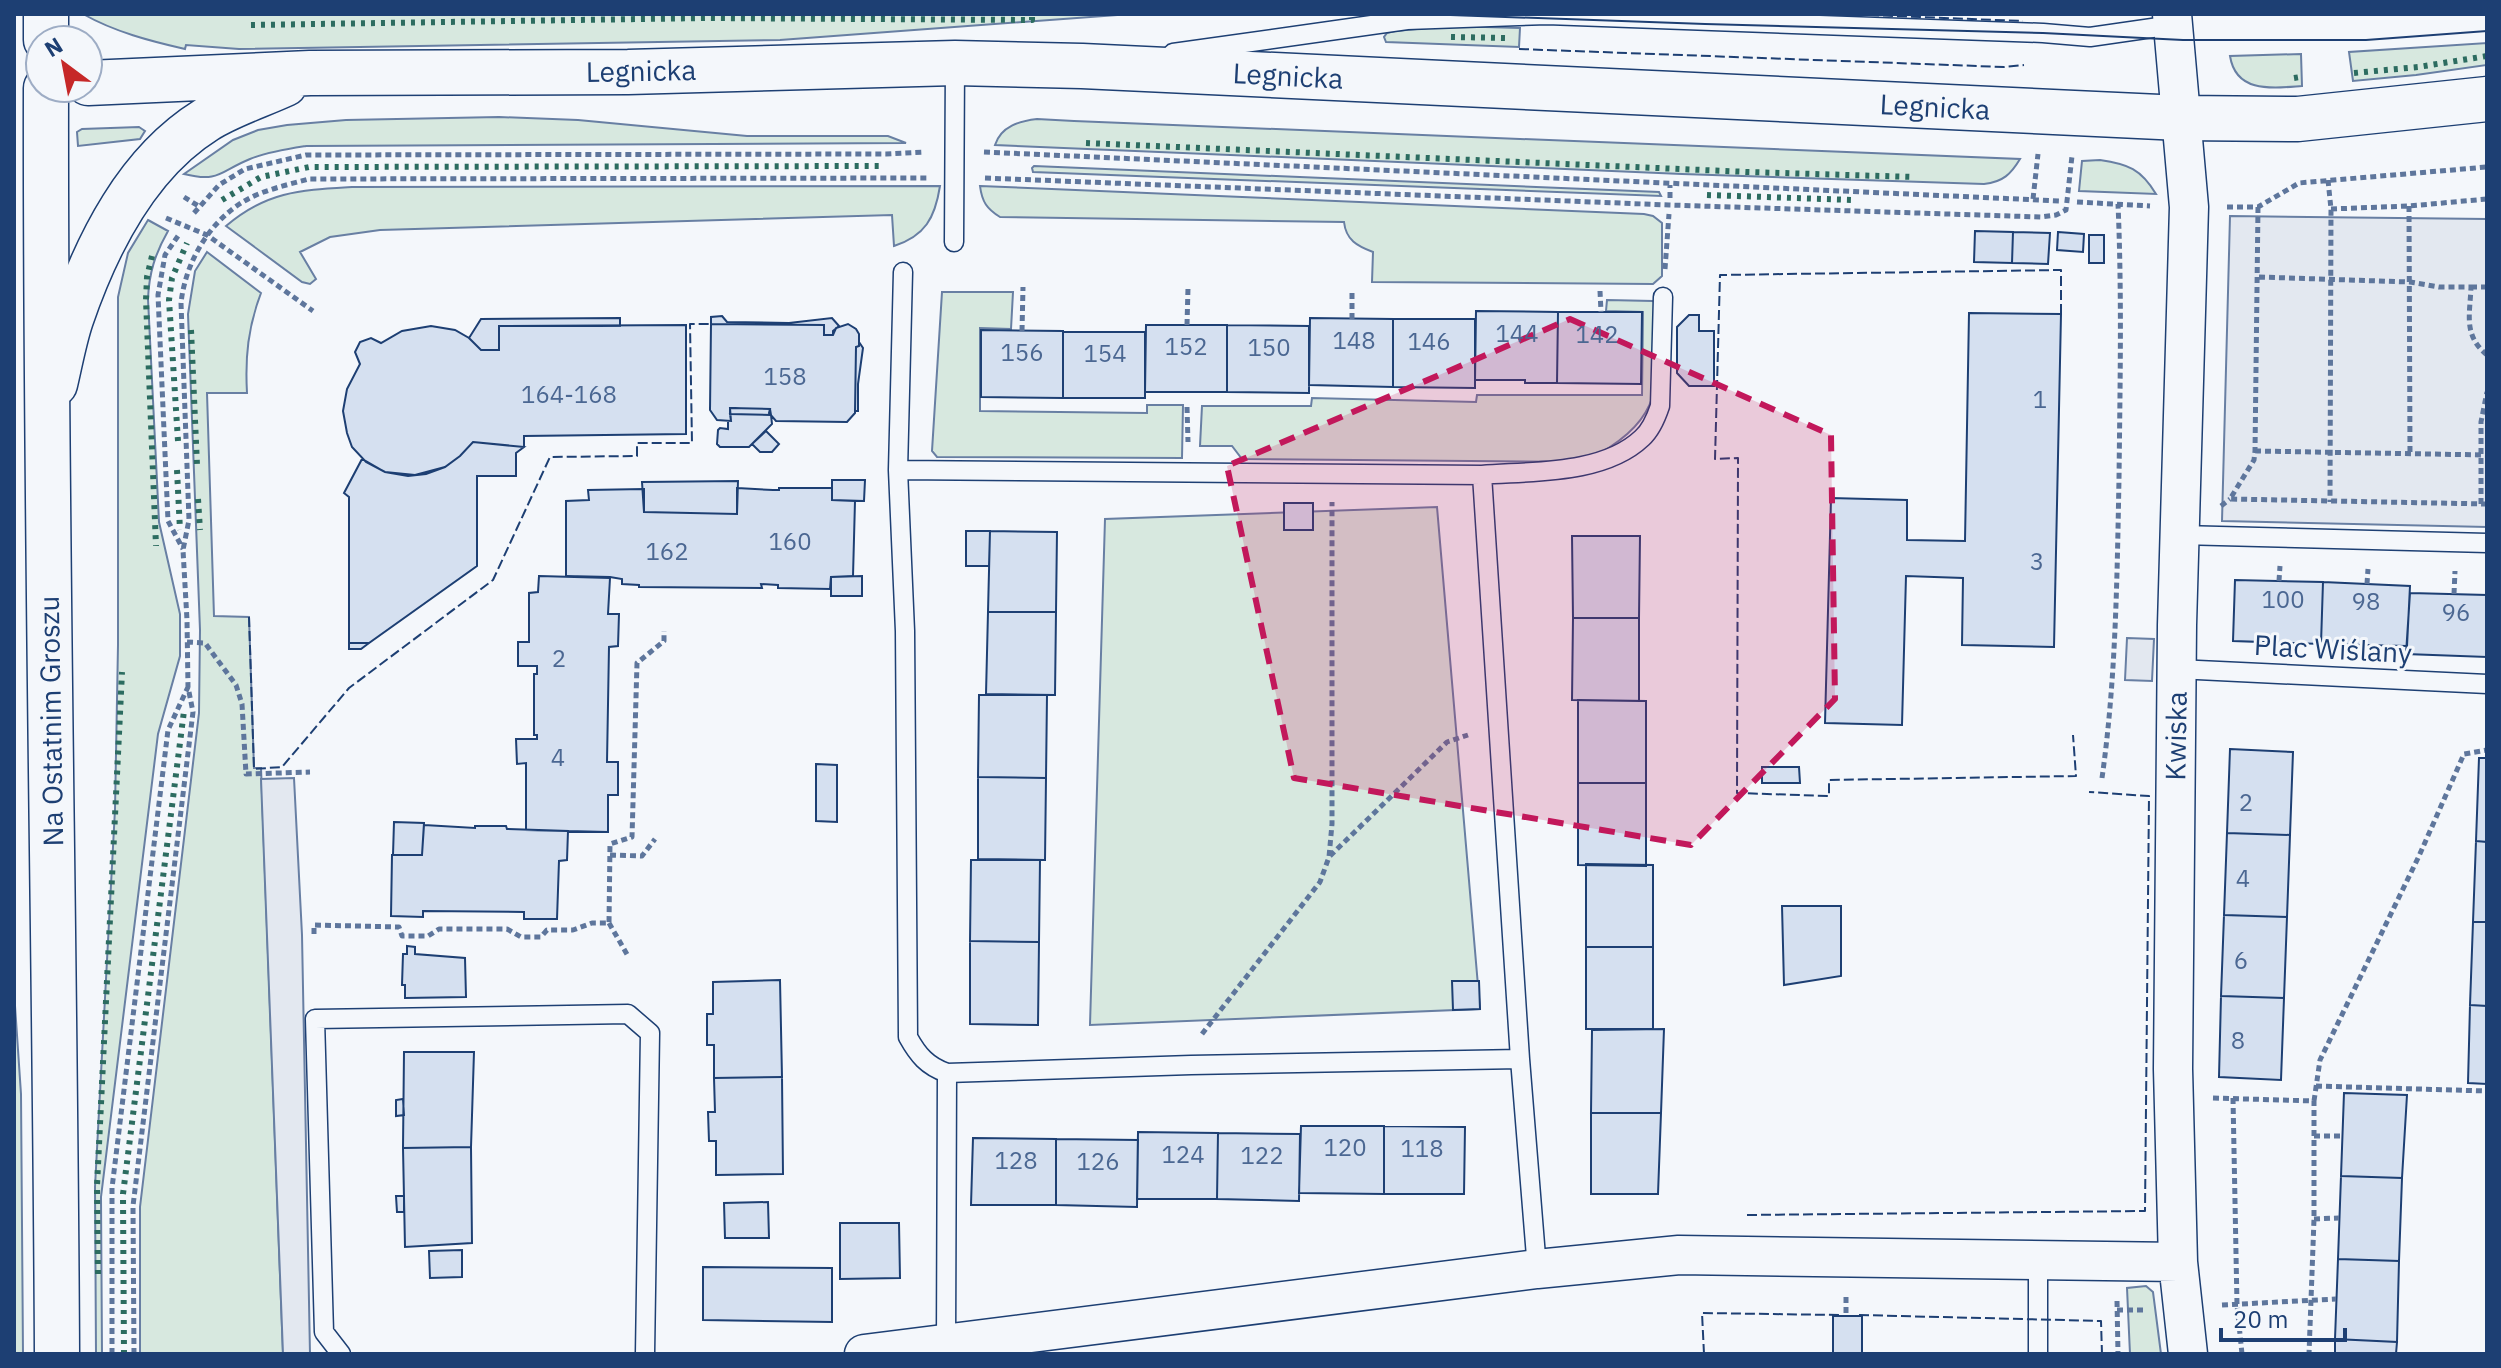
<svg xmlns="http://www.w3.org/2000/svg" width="2501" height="1368" font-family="'IBM Plex Sans',sans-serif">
<rect width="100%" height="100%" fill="#f4f7fb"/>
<path fill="#d7e8df" stroke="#687fa3" stroke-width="2" d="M83,14h1048l-351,26 -541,9 -53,-4 -1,4c-35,-8 -70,-17 -102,-35z
M1450,26l70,2 -1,19 -133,-5 -2,-5 3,-4 8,-2z
M2487,43v22l-71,10 -63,6 -4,-29z
M2301,54l1,32c-28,2 -66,8 -72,-30z
M499,117l79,3 169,16h141l18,7 -600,3c-19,3 -39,6 -56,13 -30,12 -30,24 -66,15l49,-34 25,-10 29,-5 59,-5z
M1037,119l37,2 946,38c-9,15 -17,23 -36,25l-302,-10 -687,-29c6,-19 25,-24 42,-26z
M139,127l6,4 -5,8 -62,7 -1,-14 5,-3z
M2100,160c28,4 41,9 56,34l-77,-3 3,-30z
M1034,166l625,26 2,4 -628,-24 -1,-4z
M940,186c-5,32 -15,50 -46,60l-2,-31 -512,15 -50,7 -30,15 16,27 -6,5 -8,-2 -76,-56c41,-35 75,-36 126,-39z
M980,186l664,28 9,2 9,7v53l-9,8 -281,-2 1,-30c-16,-6 -27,-12 -29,-30l-344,-5c-13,-8 -18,-15 -20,-31z
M148,220l20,11c-13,23 -19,42 -20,68l11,223 21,92v42l-22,78 -57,463 1,157h-6l-1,-167 20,-378 3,-164v-348l10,-44z
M207,252l54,41c-13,34 -16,64 -14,100h-40l7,223 35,1 5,151h7l22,586h-143v-147l59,-494 1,-83 -12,-316 7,-43z
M942,292h71l-2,37 -31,-1v83l167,2v-8h36l-1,53 -245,-1 -5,-6z
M1607,300l46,1 6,7c-1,82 6,111 -74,154l-343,-3 -10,-13h-32l2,-40h109l1,-8 164,4 1,-7h165l1,-83 -37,-1z
M1437,507l43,502 -390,16 15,-506z
M14,991l7,103 2,260h-9z
M2146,1286l7,6 8,62h-31l-3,-66z"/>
<path fill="#e3e8f0" stroke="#687fa3" stroke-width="2" d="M2230,216l257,3v308l-265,-6z
M2127,638l27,1 -2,42 -27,-1z
M294,778l8,157 8,419h-27l-22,-575z"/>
<path fill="#d5e0f0" stroke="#1d3f73" stroke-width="2" d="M1975,231l38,1 -1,31 -38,-1z
M2013,232l37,1 -2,31 -36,-1z
M2058,232l26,2 -1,18 -26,-2z
M2089,235h15v28h-15z
M1476,311l82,1 -1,71h-32v-3h-50z
M1558,312h84l-1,72 -84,-1z
M1969,313l92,1 -7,333 -92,-2 1,-67 -57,-2 -4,149 -77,-2 6,-225 76,2v40l58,1z
M1689,315h10v16h15v55h-25l-12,-13v-46z
M722,316l5,6 62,1 43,-5 7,8 -6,5v4h-9v-10l-113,-1v-7z
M620,318v8h-121v24h-18l-12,-12 12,-19z
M1310,318l83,1v68l-84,-2z
M1393,319h82v69l-82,-1z
M711,324l113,1v10h9l3,-7 12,-4 8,5 3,5v12l-3,1 -1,66 -8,9 -71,-1 -7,-8 1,-4 -40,-1 1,13 -14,-1 -7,-10z
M686,325v109l-162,2v11l-51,-5 -13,14 -15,11 -19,7 -18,2 -23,-4 -19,-10 -14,-15 -5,-14 -4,-22 4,-22 13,-25 -5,-12 5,-10 11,-4 10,5 21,-12 29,-5 24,4 14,8 12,12h18v-24z
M1146,325h81v67h-82z
M1227,325l82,1v67l-82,-1z
M981,330l82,1v67l-82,-1z
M1063,332h82v66h-82z
M859,342l4,6 -5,36v27h-3l1,-64 3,-1z
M730,408l40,1 1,6 -41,-1z
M730,414l41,1 1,9 -23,23h-29l-3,-3 1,-14 2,-2 8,1v-8h3z
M766,431l13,13 -7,8h-12l-8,-8z
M473,442l51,5 -8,6v23h-39v90l-108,77h-20v-146l-5,-4 18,-34 23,13 30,3 30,-8 15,-11z
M832,480h33l-1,21 -32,-1z
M738,481l-1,33 -93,-2 -2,-30z
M737,488l36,2h6v-2h53v12l23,1 -2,75 -22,1 -1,12 -52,-1v-3l-17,-1 1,4 -123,-1v-2l-17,-1v-5l-12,-2 -44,-1v-75l23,-1 -1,-10 56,-1v23l93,2z
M1284,503h29v27h-29z
M966,531h24l-1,35h-23z
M990,531l67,1 -1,80h-68z
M1572,536h68l-1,82h-66z
M539,576l71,2 -2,36h11l-1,32 -9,1 -2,115h11v33h-10v37l-82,-2v-67l-9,1 -1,-25h21v-4h-3v-61h3v-8h-19v-24h11v-49l9,-1z
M862,576v20h-31v-19z
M2235,580l88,2 -2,62 -88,-3z
M2323,582l87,4 -3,60 -86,-2z
M2410,593l77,2v62l-81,-3z
M988,612h68l-1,83 -69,-1z
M1573,618h66v83l-67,-1z
M349,643h20l-8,6h-12z
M979,695h68l-1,83 -68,-1z
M1578,700l68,1v82h-68z
M2230,749l63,3 -3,83 -63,-2z
M2479,758h8v84l-11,-1z
M816,764l21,1v57l-21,-1z
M1762,767h37l1,16h-38z
M978,777l68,1 -1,82 -67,-1z
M1578,783h68v83l-68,-1z
M394,822l30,1 -2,32h-29z
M424,825l51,3v-2h31l1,3 61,2 -1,29 -8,1 -2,58h-33v-7l-101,-1v6l-32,-1 1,-61h30z
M2227,833l63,2 -3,82 -63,-2z
M2476,841l11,1v80h-14z
M971,860h69l-1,82 -69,-1z
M1586,864l67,1v82h-67z
M1782,906h59v70l-57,9z
M2224,915l63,2 -3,81 -63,-2z
M2473,922h14v84l-17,-1z
M970,941l69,1 -1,83 -68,-1z
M407,946l8,1v7l50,4 1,39 -61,1v-13h-3l1,-31h4z
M1586,947h67v82h-67z
M780,980l2,97 -68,1v-33h-7v-31h6v-32z
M1452,981h27l1,28 -27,1z
M2221,996l63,2 -3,82 -62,-3z
M2470,1005l17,1v78l-19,-1z
M1664,1029l-3,84h-70l1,-83z
M404,1052h70l-3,95 -68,1z
M782,1077l1,97 -67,1v-34h-7l-1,-29h7l-1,-34z
M2344,1093l63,2 -5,83 -61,-2z
M403,1099l1,16 -8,1v-16z
M1591,1113h70l-3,81h-67z
M1301,1126h83v68l-85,-1z
M1384,1126l81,1 -1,67h-80z
M1138,1132l80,1 -1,66h-80z
M1218,1133l82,1 -1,67 -82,-2z
M973,1138l83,1v66h-85z
M1056,1139l82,1 -1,67 -81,-2z
M471,1147l1,96 -67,4 -2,-99z
M2341,1176l61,2 -3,83 -61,-2z
M396,1196h8v16h-7z
M768,1202l1,36h-44l-1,-35z
M840,1223h59l1,55 -60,1z
M462,1250v27l-32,1 -1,-27z
M2338,1259l61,2 -2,81 -62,-3z
M703,1267l129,1v54l-129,-2z
M1833,1316h29v38h-29z
M2335,1339l62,3 -1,12h-61z"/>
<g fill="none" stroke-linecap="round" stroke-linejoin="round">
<g stroke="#1d3f73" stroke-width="21">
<path id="lane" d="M1173,53l234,-33 140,-5 496,18 47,4 83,-12
M954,242l1,-179
M903,272l-5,198 7,161 3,406c10,18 19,29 39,36l244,-8 329,-6
M898,470l584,5 38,584 17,210
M1482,475c49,-4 121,0 160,-37 9,-8 14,-20 18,-32l3,-109
M2180,535l307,8
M2177,669l310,15
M2038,1259v95
M946,1345l1,-272
M341,1354l-17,-22 -9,-313 313,-5 22,19 -5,321"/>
</g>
<g stroke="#1d3f73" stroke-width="41">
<path id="street" d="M2172,14l17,193 -12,418 -4,444 5,193 10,92
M864,1354l673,-85 142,-14 499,7"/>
</g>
<g stroke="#1d3f73" stroke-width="47">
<path id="secondary" d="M88,83l222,-10 318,-1 327,-9 127,3 1099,52 117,1 189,-20
M55,384c5,-21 9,-44 16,-65 26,-76 66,-156 135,-199 24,-15 53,-24 79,-36"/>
</g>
<g stroke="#1d3f73" stroke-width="47">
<path id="primary" d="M46,14v26
M46,88c-1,422 9,844 11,1266"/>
</g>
<path stroke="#5e769c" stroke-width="5" stroke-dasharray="6 4" stroke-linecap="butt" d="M984,152l1077,49
M985,178l684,27 372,12 15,-2 10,-5 6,-54
M2328,180l3,29 -1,293
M184,197l16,10
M1670,198v-13
M2033,199l5,-45
M2077,202l73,4
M2409,206l1,248
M2227,207h31l41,-24 188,-16
M2258,207l-3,244 -1,9 -24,39 257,5
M2331,209l78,-3 78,-7
M194,213l25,-28 26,-16 61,-14 580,-1 39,-2
M166,218l41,17 106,76
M178,236l-13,19 -7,40 10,226 15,28
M1665,269l4,-55
M2259,277l151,5 29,5h32c-1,28 -8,48 16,68
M2471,287h16
M1600,291l1,21
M1352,319v-30
M1187,325l1,-37
M1022,331l1,-44
M1187,407l1,35
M2255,451l232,4
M2481,504v-82l6,-30
M2221,506l9,-7
M2279,581l1,-15
M2367,584l1,-15
M2454,594l1,-23
M187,642l18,1 31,42 6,19 4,70 64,-2
M2102,778c14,-99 15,-199 17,-299 1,-92 3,-183 -1,-275
M610,855l32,1 13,-17
M1330,856l117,-114 21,-7
M609,923l19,33
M314,934v-9l85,2 3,9h26l11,-7h68l14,8h20l6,-7h26l19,-7h17l1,-79 22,-7 5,-174 27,-22v-10
M1202,1034l118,-152 9,-25 3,-33v-322
M2316,1086l171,5
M2213,1098l101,3v118l-5,135
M2233,1098l4,207 5,49
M2314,1101l6,-41 99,-204 45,-102 23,-4
M2314,1136h28
M2314,1219l25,-1
M1846,1297v19
M2117,1301l1,53
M2222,1305l114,-6
M2117,1310h26
M112,1354v-166l56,-458 20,-43
M134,1354l-1,-148 60,-494 -5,-25 -1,-67 -4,-70 6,-30 -8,-217c5,-46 35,-93 80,-110 16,-6 33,-10 48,-14l618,-1"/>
<use href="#lane" stroke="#f4f7fb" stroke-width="18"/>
<use href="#street" stroke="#f4f7fb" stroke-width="38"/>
<use href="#secondary" stroke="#f4f7fb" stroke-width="44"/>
<use href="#primary" stroke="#f4f7fb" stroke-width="44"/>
<path stroke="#1d3f73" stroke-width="2" d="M1423,14l282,10 338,9 140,7h183l121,-9"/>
<path stroke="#2c6c60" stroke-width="6" stroke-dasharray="4 6" stroke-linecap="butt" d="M251,25l455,-7 326,2v-6
M1451,37l57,1
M2354,73l64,-6 69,-11
M2294,78l6,-1
M1086,143l662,29 167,5
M1707,195l146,5
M222,200l39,-23 48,-10 572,-1
M152,256l-5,21 -1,23 10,246
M191,330l6,135
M178,441l-9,-141 3,-22 15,-35
M177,470l3,60
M198,499l2,31
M98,1274l-1,-88 25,-514
M124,1354l-1,-160 61,-483"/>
<path stroke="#1d3f73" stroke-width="2" stroke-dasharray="10 4" stroke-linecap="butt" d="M1841,14l182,7
M1519,49l485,18 20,-2
M2061,314v-44l-341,5 -5,184 23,-1 -1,335 92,3v-16l247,-4 -3,-41
M249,617l5,152 28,-2 67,-79 144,-108 57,-123 87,-1v-13h55l-2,-119h21
M1747,1215l398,-4 4,-415 -60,-4
M1859,1315l242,6 1,33
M1704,1354l-2,-41 137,2"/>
</g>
<path fill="#c2185b" fill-opacity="0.2" stroke="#c2185b" stroke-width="6" stroke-dasharray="16 10" stroke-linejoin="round" d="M1570,319l261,116 4,264 -144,146 -397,-67 -67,-312z"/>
<g text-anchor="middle" stroke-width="6" stroke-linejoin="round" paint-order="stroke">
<g font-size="24" fill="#4b6792">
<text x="1517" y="342">144</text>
<text x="1597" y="343">142</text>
<text x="1354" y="349">148</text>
<text x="1429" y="350">146</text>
<text x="1186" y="355">152</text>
<text x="1269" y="356">150</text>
<text x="1022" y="361">156</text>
<text x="1105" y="362">154</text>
<text x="785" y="385">158</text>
<text x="569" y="403">164-168</text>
<text x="2040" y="408">1</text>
<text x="790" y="550">160</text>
<text x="667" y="560">162</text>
<text x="2037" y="570">3</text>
<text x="2283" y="608">100</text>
<text x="2366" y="610">98</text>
<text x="2456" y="621">96</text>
<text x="559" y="667">2</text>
<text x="558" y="766">4</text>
<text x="2246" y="811">2</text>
<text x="2243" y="887">4</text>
<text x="2241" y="969">6</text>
<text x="2238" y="1049">8</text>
<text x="1345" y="1156">120</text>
<text x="1422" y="1157">118</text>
<text x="1183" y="1163">124</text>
<text x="1262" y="1164">122</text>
<text x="1016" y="1169">128</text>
<text x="1098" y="1170">126</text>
</g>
<g font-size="28" fill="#1d3f73" stroke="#f4f7fb">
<text transform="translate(641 71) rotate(-1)" y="10">Legnicka</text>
<text transform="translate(1288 76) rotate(3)" y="10">Legnicka</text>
<text transform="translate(1935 107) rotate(3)" y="10">Legnicka</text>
<text transform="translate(2333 649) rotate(3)" y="10">Plac Wiślany</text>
<text transform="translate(51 721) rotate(-91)" y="10">Na Ostatnim Groszu</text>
<text transform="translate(2176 736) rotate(-89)" y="10">Kwiska</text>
</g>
</g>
<rect width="2501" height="1368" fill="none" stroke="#1d3f73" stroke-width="32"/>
<g transform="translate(64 64) rotate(328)"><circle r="38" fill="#f4f7fb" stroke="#9eadc5" stroke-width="2"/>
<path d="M0-6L14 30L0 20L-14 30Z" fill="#c62828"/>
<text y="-12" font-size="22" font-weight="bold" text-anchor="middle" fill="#1d3f73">N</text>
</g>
<path d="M2221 1328v12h124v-12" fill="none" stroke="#1d3f73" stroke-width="4"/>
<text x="2233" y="1328" font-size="24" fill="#1d3f73" stroke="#f4f7fb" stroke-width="6" paint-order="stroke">20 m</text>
</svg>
